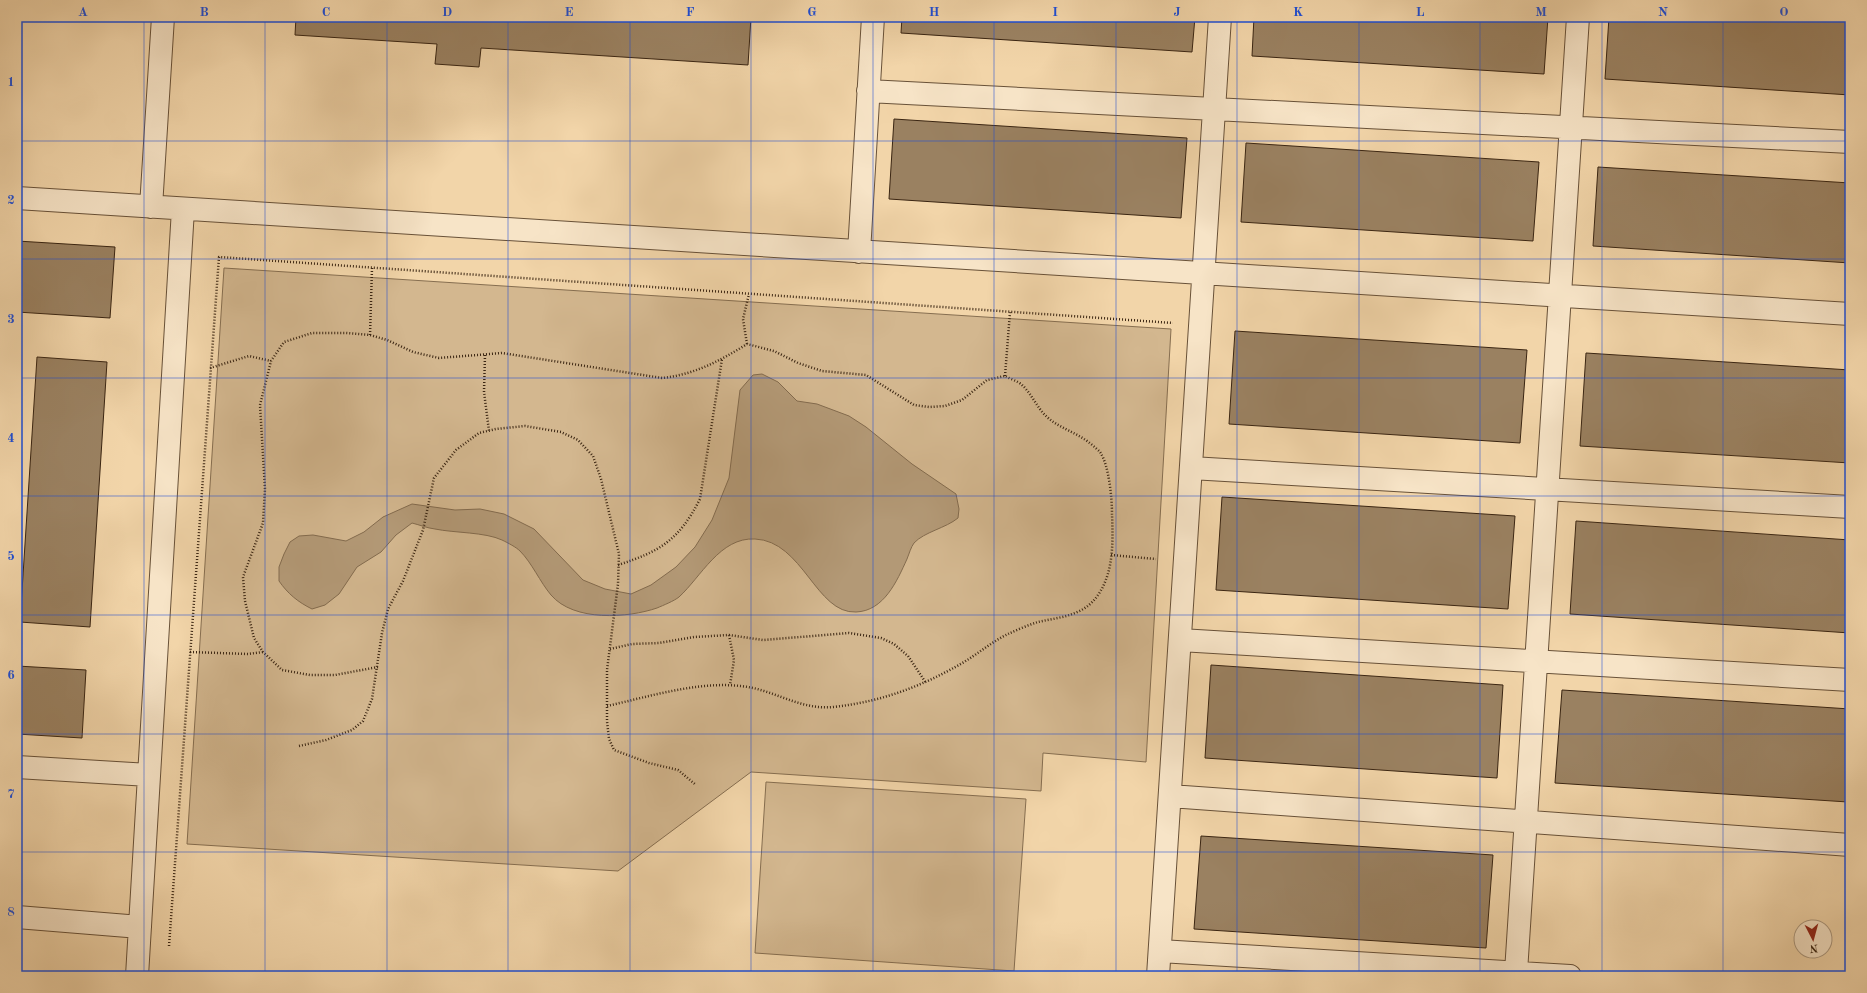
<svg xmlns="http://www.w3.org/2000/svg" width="1867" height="993" font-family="'Old Standard TT',serif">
<rect width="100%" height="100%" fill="#f2d5a9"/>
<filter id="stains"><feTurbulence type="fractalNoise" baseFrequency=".005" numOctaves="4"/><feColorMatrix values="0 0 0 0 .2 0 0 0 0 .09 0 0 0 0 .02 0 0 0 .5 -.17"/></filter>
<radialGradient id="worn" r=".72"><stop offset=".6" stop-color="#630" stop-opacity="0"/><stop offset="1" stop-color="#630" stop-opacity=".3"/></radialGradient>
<path fill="#d3b78f" stroke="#866e50" d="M224,268l947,61 -25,433 -103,-9 -2,38 -290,-19 -133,99 -431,-27z
M766,782l260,17 -12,172 -259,-18z"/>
<path fill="#b39976" stroke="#836b4e" d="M762,374l16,8 19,19 20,3 32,12 17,11 46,37 44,30 3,15 -1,9c-12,10 -34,14 -44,25 -3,4 -5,11 -7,16 -10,22 -23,52 -51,53 -40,2 -53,-71 -101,-73 -35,-2 -54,38 -76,58 -5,4 -15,8 -22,11 -29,10 -83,14 -106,-13 -11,-13 -19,-32 -31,-44 -4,-4 -12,-8 -18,-11 -17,-8 -48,-7 -67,-11 -8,-1 -15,-4 -23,-6l-16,12 -15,17 -24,15 -18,27 -14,11 -13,4c-14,-7 -24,-15 -33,-28v-14l5,-13 6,-12 9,-6 14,-1 33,6 18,-9 19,-15 29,-13 43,6 25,-1 24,5 30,15 49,51 22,9 26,5 20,-9 25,-18 19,-20 17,-27 17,-42 11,-88 13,-15z"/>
<path fill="#9a8161" stroke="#3a2512" d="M296,17h455l-3,48 -267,-17 -2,19 -44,-3 2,-20 -142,-9z
M902,17h293l-3,35 -291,-19z
M1254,17h294l-4,57 -292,-18z
M1609,17h241v78l-245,-16z
M894,119l293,19 -6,80 -292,-19z
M1246,143l293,19 -6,79 -292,-19z
M1598,167l252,16v80l-257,-17z
M17,241l98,6 -5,71 -93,-6z
M1235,331l292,19 -7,93 -291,-19z
M1586,353l264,17v93l-270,-17z
M37,357l70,5 -17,265 -70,-5z
M1222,497l293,19 -7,93 -292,-19z
M1576,521l274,19v93l-280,-19z
M1211,665l292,20 -6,93 -292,-20z
M17,666l69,4 -4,68 -65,-4z
M1562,690l288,19v58l-2,35 -293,-19z
M1201,836l292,19 -7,93 -292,-19z"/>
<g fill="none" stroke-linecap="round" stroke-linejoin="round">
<g stroke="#685138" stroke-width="24">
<path id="minor" d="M868,91l982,51
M17,198l1833,116
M151,207l12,-190
M859,252l14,-235
M1191,468l659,39
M1180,640l670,40
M17,767l132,8
M1170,796l680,49
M17,917l123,10
M1160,951l410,25
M1516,972l62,-955
M137,976l46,-767
M1158,976l62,-959"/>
</g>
<path stroke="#3a2512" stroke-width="2.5" stroke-dasharray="1 2" stroke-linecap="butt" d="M370,335l2,-67
M747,344l-4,-25 6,-25
M485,355l-1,37 5,39
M210,368l39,-12 22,5
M1005,376l5,-64
M1111,555l45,4
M618,565c43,-14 61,-25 82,-66l22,-140
M729,635l5,25 -4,25
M610,649l22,-5 27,-1 35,-6 35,-2 34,5 86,-7 32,5 13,6 14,12 18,27
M190,652l58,2 15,-2
M378,667l-43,8h-25l-28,-5 -19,-18 -9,-14 -9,-37 -2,-24 20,-54 2,-34 -5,-84 11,-44 13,-19 28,-9h34l24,2 17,5 26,12 26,6 63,-5 160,25c31,-3 58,-17 85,-34l27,7 24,12 24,8 44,4 48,30 15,2 16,-1 17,-6 25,-20 18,-4c5,3 13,5 17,9 10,9 15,23 25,32 11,10 25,14 37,22 5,3 12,9 16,13 9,13 12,46 12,62 1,27 2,58 -14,81 -14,21 -38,22 -60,27 -10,3 -21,8 -30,12 -15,7 -29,19 -44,28 -41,24 -83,40 -131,45 -29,3 -53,-13 -80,-19 -46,-10 -101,8 -146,18
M299,746l27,-6 26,-10 11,-9 9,-22 10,-66 6,-24 15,-28 20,-51 11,-52 22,-28 23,-17 17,-4 29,-3 36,6 17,8 15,16 8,23 18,75 -1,30 -11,86v51l2,18 5,11 35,13 29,7 18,15
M169,946l50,-689 954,66"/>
<use href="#minor" stroke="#f7e4c7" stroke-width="22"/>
</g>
<path fill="none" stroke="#1d4ed8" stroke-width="1" stroke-opacity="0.55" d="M144,17v959M265,17v959M387,17v959M508,17v959M630,17v959M751,17v959M873,17v959M994,17v959M1116,17v959M1237,17v959M1359,17v959M1480,17v959M1602,17v959M1723,17v959M17,141h1833M17,259h1833M17,378h1833M17,496h1833M17,615h1833M17,734h1833M17,852h1833"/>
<rect width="1867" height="993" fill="none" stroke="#f2d5a9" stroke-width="44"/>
<g transform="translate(1813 939) rotate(174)"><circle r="19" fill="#f7e4c7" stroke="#ab987f"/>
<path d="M0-3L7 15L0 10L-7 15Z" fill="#8f2418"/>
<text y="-6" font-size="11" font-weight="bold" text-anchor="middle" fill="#3a2512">N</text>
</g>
<rect x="22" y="22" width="1823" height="949" fill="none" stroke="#1d4ed8" stroke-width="1.5"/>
<g font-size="13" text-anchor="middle" font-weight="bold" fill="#1d4ed8">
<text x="83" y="16">A</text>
<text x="204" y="16">B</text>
<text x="326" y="16">C</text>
<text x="447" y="16">D</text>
<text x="569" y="16">E</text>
<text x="690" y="16">F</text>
<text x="812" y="16">G</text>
<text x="934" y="16">H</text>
<text x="1055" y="16">I</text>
<text x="1177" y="16">J</text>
<text x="1298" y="16">K</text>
<text x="1420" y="16">L</text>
<text x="1541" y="16">M</text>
<text x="1663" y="16">N</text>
<text x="1784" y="16">O</text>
<text x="11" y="86">1</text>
<text x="11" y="204">2</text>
<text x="11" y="323">3</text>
<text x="11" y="442">4</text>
<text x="11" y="560">5</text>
<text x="11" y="679">6</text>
<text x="11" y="798">7</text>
<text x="11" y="916">8</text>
</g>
<rect width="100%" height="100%" filter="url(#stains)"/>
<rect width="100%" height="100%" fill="url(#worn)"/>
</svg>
